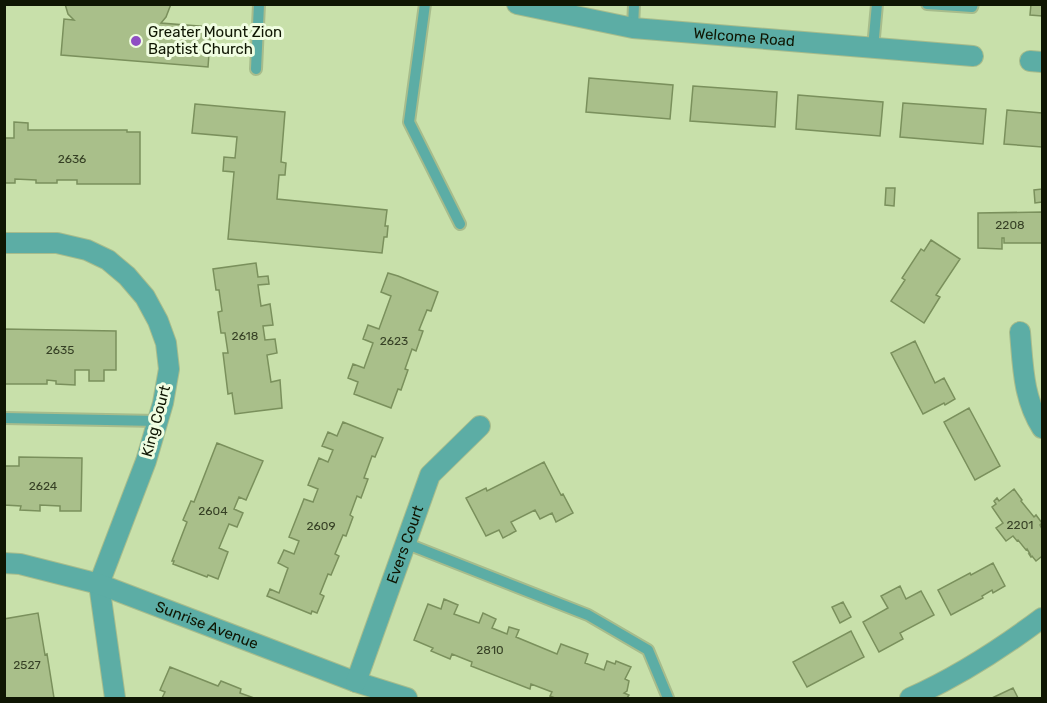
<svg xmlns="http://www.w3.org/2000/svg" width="1047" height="703" font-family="Rubik,sans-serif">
<rect width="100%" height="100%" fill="#c8e0aa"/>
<path fill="#a9bf8a" stroke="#7a905c" stroke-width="1.5" d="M65,4h106l-5,13 -5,6 50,4 -3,40 -147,-12 3,-36 10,1 -6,-6z
M1031,4h11v12l-12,-1z
M589,78l84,7 -3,34 -84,-7z
M693,86l84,6 -2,35 -85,-6z
M798,95l85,7 -3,34 -84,-7z
M903,103l83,6 -3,35 -83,-7z
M195,104l90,8 -4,50 5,1 -1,12h-6l-2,24 110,11 -2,16h3l-1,11h-3l-2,16 -154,-14 6,-67 -11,-1 1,-14 11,1 2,-21 -45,-4z
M1007,110l35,3v34l-38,-3z
M14,122l14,1v7h99v2h13v52h-63v-4h-20v3h-21v-3l-21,-1v4h-11v-45h10z
M886,188h9l-1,18 -9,-1z
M1042,189v13l-7,1 -1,-13z
M1042,212v31h-38v-5h-2v11l-24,-1v-35z
M931,240l29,19 -24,36 4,2 -16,26 -33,-22 14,-21 -3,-2 19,-29 3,2z
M256,263l2,14 10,-1 1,8 -11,1 3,21 9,-2 3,21 -10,1 2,14 10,-1 2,14 -10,2 4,27 9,-2 2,28 -47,6 -3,-21 -4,1 -5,-41h5l-3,-20h-4l-3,-21 4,-1 -3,-21h-3l-3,-21z
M388,273l10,3 40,16 -7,19 -4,-1 -8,20 4,1 -7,20 -4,-2 -7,20 3,1 -7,20 -3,-1 -7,19 -37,-14 4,-12 -10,-4 5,-14 11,4 9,-25 -10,-4 5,-14 11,4 12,-33 -10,-4z
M4,329l112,2v39h-12v11h-15v-11h-14v15l-19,-1v-3l-9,-1v4h-43z
M915,341l20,42 9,-5 11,21 -10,6 -1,-2 -21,11 -32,-61z
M969,408l31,58 -25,14 -31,-58z
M343,422l40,16 -8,19 -3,-1 -8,22 4,1 -7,19 -4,-2 -7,19 3,2 -7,19 -3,-1 -8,19 4,2 -8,19 -3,-1 -8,20 4,2 -7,17 -5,-2 -1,3 -44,-18 3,-7 9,4 9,-25 -10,-5 6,-13 10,4 5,-13 -10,-4 15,-38 9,3 5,-13 -10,-4 11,-27 9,4 5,-12 -11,-4 6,-14 9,4z
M217,443l46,18 -17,39 -7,-3 -5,12 9,4 -6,14 -8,-3 -10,24 9,4 -10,27 -10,-4 -1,2 -34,-13 1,-3h-2l15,-39 -4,-2 8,-19 3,1z
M19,457l63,1 -1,53h-21v-5l-20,-1v6l-20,-1 1,-4 -17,-1v-39h15z
M544,462l17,33 2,-1 10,19 -17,9 -4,-9 -12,6 -5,-9 -24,12 5,9 -13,7 -4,-8 -13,6 -20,-38 20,-10 1,3z
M1014,489l8,11 -1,1 13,16 2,-2 6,8 -2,2 1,2 1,-1v31h-1l-5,4 -4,-5 -1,1 -2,-3h1l-3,-5 -1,1 -8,-10 -1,1 -4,-5 -7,5 -10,-13 7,-5 -11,-16 4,-3 -2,-3 3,-3 2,3z
M993,563l12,23 -12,7 -1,-3 -10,6 1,2 -32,17 -13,-25 32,-17 1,2z
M900,586l6,13 15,-8 13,24 -34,18 3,6 -24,13 -16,-30 25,-14 -7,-12z
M444,599l14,6 -4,9 25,9 4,-10 13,6 -4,9 15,6 2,-7 10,3 -3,7 41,17 4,-10 27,10 -3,9 19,7 3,-9 8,3 1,-3 15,6 -6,12 4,2 -2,10 -3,2 5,2 -2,3h-72l-5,-2 2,-4 -21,-8 -1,5 -59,-23 1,-4 -20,-8 -2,5 -19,-8 2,-3 -19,-8 14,-36 13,5z
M843,602l8,15 -11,6 -8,-16z
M38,613l7,42 2,-1 7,44h-50v-79z
M851,631l13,26 -57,30 -14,-25z
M170,667l48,19 3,-5 20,8 -1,4 14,5h-92l3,-6 -5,-2z
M1013,688l5,10h-26z"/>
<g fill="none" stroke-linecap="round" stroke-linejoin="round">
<g stroke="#a7bc8c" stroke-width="14">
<path id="lane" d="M425,4l-16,118 51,102
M927,4l45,3 1,-3
M633,28l1,-24
M873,48l4,-44
M256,69l3,-65
M4,418l154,3
M405,543l183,72 60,35 20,48"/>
</g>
<g stroke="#a7bc8c" stroke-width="22">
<g id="street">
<path id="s1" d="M517,4l116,24 340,28"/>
<path d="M1030,61l12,1"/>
<path d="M4,243h53l30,7 21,10 19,16 18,21 13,24 8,22 3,26 -6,34 -17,58 -47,123 16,114"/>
<path d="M1020,332c3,34 3,66 22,96"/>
<path id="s2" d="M4,563l16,1 79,20 257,98 51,16"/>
<path id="s3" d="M356,682l74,-207 50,-49"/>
<path d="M910,698c45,-20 92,-50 132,-80"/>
</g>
</g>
<use href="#lane" stroke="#5cada5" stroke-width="10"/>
<use href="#street" stroke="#5cada5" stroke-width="20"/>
</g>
<circle fill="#8f4ec3" stroke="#f0fde1" stroke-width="2" cx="136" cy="41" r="6"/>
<g text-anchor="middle" stroke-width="6" stroke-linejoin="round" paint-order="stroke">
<g font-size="12" fill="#364025">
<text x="72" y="163">2636</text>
<text x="1010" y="229">2208</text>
<text x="245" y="340">2618</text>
<text x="394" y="345">2623</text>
<text x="60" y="354">2635</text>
<text x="43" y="490">2624</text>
<text x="213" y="515">2604</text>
<text x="1020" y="529">2201</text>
<text x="321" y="530">2609</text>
<text x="490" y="654">2810</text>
<text x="27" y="669">2527</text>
</g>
<g font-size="15" fill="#0f1603" stroke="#f0fde1" text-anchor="start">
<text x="148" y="37">Greater Mount Zion<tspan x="148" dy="17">Baptist Church</tspan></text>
</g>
<g font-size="15" fill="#0f1603" stroke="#f0fde1">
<text dy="5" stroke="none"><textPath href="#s1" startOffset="230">Welcome Road</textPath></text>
<text transform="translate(156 421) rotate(-75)" y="5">King Court</text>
<text dy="5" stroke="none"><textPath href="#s3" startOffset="146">Evers Court</textPath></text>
<text dy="5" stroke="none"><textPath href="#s2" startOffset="213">Sunrise Avenue</textPath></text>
</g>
</g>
<rect width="1047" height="703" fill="none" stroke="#0f1603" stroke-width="12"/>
</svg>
